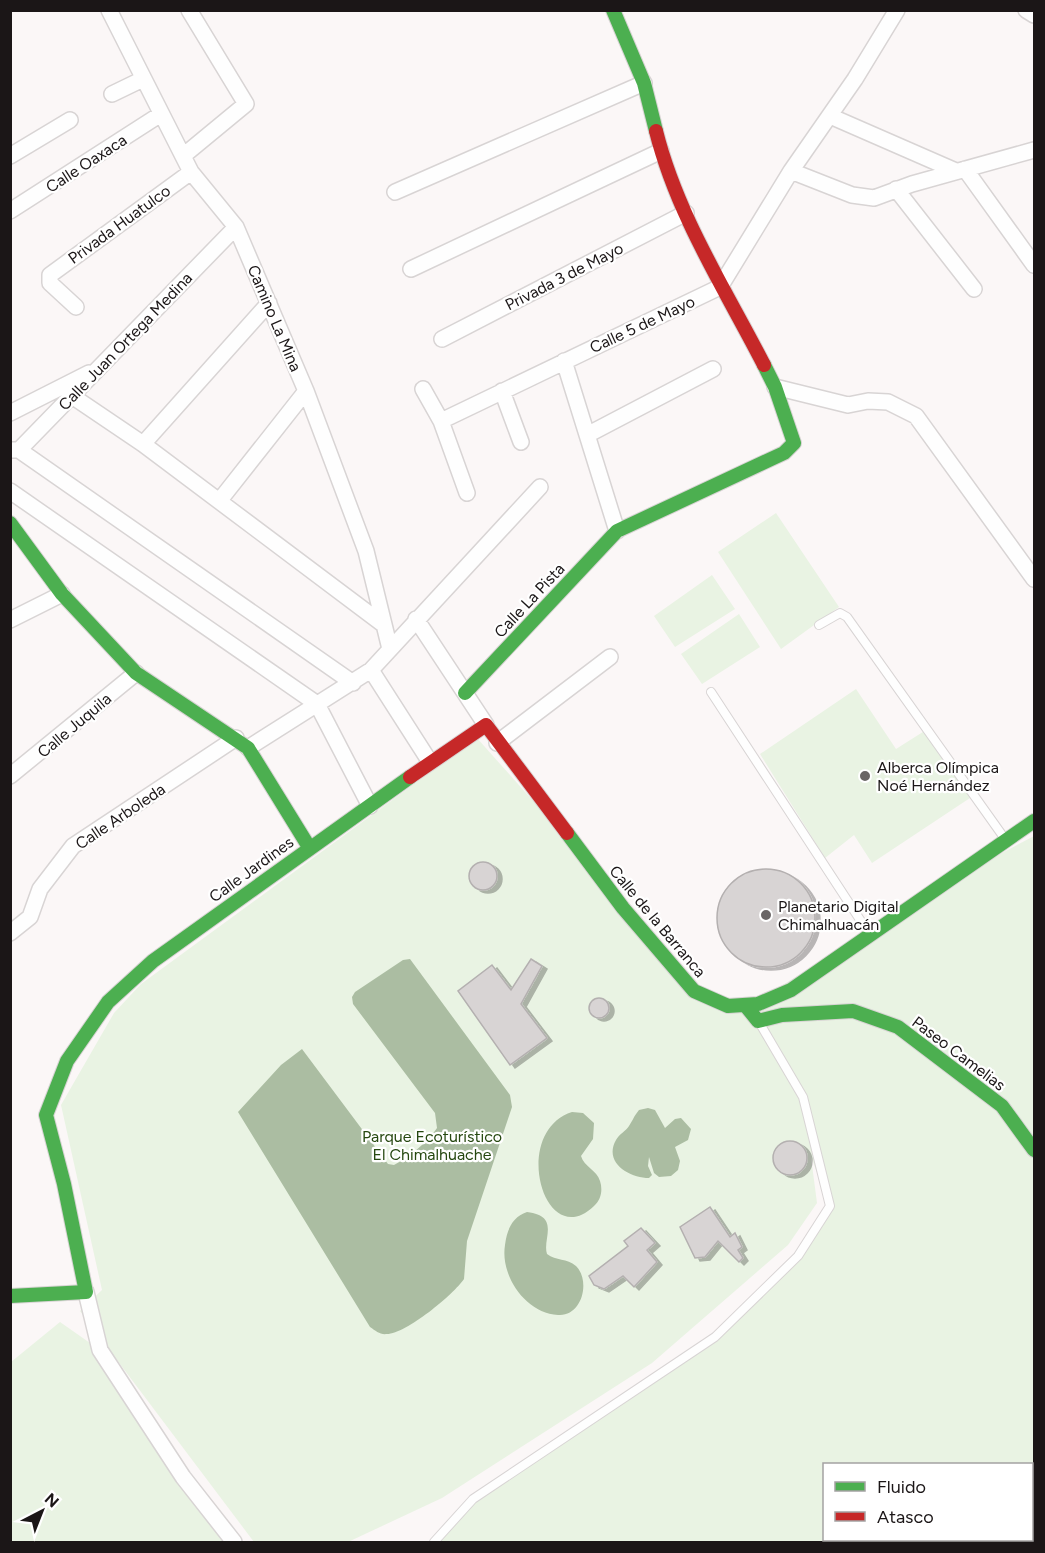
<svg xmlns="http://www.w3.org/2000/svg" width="1045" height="1553" font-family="Figtree,sans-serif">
<defs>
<filter id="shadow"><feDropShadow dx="5" dy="3" stdDeviation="0" flood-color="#0004"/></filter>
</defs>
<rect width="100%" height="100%" fill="#fbf7f7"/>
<path fill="#e9f3e3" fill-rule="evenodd" d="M776,513l63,94 -58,42 -63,-97z
M712,575l23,34 -60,38 -21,-31z
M739,614l21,33 -58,37 -21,-30z
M856,689l40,60 30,-19 44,68 -98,65 -18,-28 -29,23 -65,-104z
M477,738l233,262 34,8 258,-155 32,-17v706h-599l38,-43 242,-162 83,-81 32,-50 -19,-49 6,46 -29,42 -136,118 -210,135 -94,44h-94l-174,-231 22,-21 -41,-185 53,-92 27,-29zM824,1464h208v76h-208z
M60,1322l40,28 134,192h-223v-180z"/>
<path fill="#abbda2" d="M410,959l100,136 2,12 -45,134 -3,38c-10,15 -58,55 -77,55 -7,1 -11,-3 -17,-7l-132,-215 43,-47 21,-16 86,115 6,1c15,-8 34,-23 43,-37l-2,-15 -82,-109 -1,-7 3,-5 48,-32z
M648,1108l7,2 10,18 10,-9 6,-1 10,11 -3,11 -13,7 5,14 -2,9 -7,6 -12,1 -5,-4 -5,-16 -1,9 4,9 -3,3c-19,0 -46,-15 -33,-38 3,-6 10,-9 13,-14 4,-6 5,-10 10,-16z
M572,1112l11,1 11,10 -1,16 -12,17c3,11 16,14 19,25 3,9 1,19 -6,25 -50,48 -84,-74 -22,-94z
M527,1212c34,4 15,27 20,42 9,7 20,4 29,12 15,15 6,51 -18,49 -33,-2 -58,-40 -53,-70 2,-15 7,-28 22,-33z"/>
<path fill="#d8d4d4" stroke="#b4b0b0" stroke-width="1.5" filter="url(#shadow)" d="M469 876a14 14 0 1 1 28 0a14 14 0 1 1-28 0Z
M717 918a49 49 0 1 1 98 0a49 49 0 1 1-98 0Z
M531,959l11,7 -21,38 26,34 -37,27 -52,-74 34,-26 19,25z
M589 1008a10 10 0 1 1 20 0a10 10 0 1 1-20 0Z
M773 1158a17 17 0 1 1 34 0a17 17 0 1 1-34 0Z
M710,1207l20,30 5,-4 7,14 -4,3 5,8 -4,4 -21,-21 -13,16 -10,1 -15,-31z
M641,1228l14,15 -8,7 10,12 -23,25 -11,-11 -19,13 -10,-4 -5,-9 39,-30 -4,-5z"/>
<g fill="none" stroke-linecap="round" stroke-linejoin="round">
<g stroke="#d8d4d4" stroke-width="10">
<path id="lane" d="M819,625l21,-12 7,4 158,222
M711,692l159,243
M434,1542l39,-43 242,-162 83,-81 32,-50 -27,-109 -44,-75"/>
</g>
<g stroke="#d8d4d4" stroke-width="18">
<path id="street" d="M109,10l82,162 45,55 70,164 60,160 24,98
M1026,10l8,5
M112,94l31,-15
M830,116l126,55
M10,156l60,-36
M183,156l63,-52 -57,-94
M965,169l69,96
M791,171l61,24 22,3 38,-14 122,-34
M896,189l78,100
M395,192l249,-109
M10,211l151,-97
M411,269l250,-118
M76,307l-26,-24v-8l141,-103
M442,339l244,-126
M564,361l53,170
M775,387l73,18 20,-4 20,1 28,14 118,163
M423,389l18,32 26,72
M502,391l19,51
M72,396l71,48 241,181
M10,413l79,-40
M441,421l279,-134 71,-116 64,-92 42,-69
M587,435l126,-66
M143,444l126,-141
M10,450h9l217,-223
M19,450l334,233
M10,491l307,213 53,102
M220,500l86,-109
M416,619l70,106
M10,620l52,-26
M371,670l59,92
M497,743l113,-86
M248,748l123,-78 169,-183
M10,776l126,-103
M10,933l20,-16 10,-28 33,-43 163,-108
M86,1292l14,58 83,127 51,65"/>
</g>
<g stroke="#d8d4d4" stroke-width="16">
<path id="fast" d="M613,10l31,73 12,48
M10,523l52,71 74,79 112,75 61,99
M465,693l152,-162 167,-78 10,-10 -19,-56 -11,-22
M567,833l56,75 71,83 34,15 30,-2 33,-14 243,-169
M745,1005l13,16 24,-6 71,-4 45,16 104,79 32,44
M10,1296l76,-4 -22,-108 -18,-69 21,-54 41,-59 45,-41 257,-184"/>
</g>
<g stroke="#d8d4d4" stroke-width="16">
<path id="jam" d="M656,131c21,84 69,158 108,234
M410,777l76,-52 81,108"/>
</g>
<use href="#lane" stroke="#fefefe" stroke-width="8"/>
<use href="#street" stroke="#fefefe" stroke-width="15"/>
<use href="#fast" stroke="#4caf50" stroke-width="14"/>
<use href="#jam" stroke="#c62828" stroke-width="14"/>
</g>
<g fill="#696565" stroke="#fff" stroke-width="2">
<circle cx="865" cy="776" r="6"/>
<circle cx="766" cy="915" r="6"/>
</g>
<g text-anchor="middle" stroke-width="4.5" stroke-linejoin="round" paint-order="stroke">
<g font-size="16" fill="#1b1617" stroke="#fff">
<text transform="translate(86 163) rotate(-33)" y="6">Calle Oaxaca</text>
<text transform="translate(119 224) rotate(-36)" y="6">Privada Huatulco</text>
<text transform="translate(564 276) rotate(-27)" y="6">Privada 3 de Mayo</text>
<text transform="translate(275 318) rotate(67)" y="6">Camino La Mina</text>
<text transform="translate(642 324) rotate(-25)" y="6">Calle 5 de Mayo</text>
<text transform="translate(125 341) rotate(-46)" y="6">Calle Juan Ortega Medina</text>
<text transform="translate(529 600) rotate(-47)" y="6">Calle La Pista</text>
<text transform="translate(74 725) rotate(-40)" y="6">Calle Juquila</text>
<text transform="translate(120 816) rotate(-34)" y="6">Calle Arboleda</text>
<text transform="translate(251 869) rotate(-36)" y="6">Calle Jardines</text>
<text transform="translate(658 921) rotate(50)" y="6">Calle de la Barranca</text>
<text transform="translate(959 1053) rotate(37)" y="6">Paseo Camelias</text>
</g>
<g font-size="16" fill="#1b1617" stroke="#fff" text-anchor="start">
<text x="877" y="773">Alberca Olímpica<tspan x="877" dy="18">Noé Hernández</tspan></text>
<text x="778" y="912">Planetario Digital<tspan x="778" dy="18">Chimalhuacán</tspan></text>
</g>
<g font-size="16" fill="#264810" stroke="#fff">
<text x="432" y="1142">Parque Ecoturístico<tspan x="432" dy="18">El Chimalhuache</tspan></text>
</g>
</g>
<rect width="1045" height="1553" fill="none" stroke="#1b1617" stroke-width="24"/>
<rect x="823" y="1463" width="210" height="78" fill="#ffffff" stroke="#a4a2a2" stroke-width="1.5"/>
<rect x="835" y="1482" width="30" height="9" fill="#4caf50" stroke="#a4a2a2" stroke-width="1.5"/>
<text x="877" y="1493" font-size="18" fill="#1b1617">Fluido</text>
<rect x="835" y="1512" width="30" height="9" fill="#c62828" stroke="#a4a2a2" stroke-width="1.5"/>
<text x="877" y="1523" font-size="18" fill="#1b1617">Atasco</text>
<g transform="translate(42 1511) rotate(42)" stroke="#ffffff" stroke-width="4.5" paint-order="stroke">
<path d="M0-4.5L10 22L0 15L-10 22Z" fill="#1b1617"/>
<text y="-9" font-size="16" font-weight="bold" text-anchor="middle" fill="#1b1617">N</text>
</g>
</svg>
